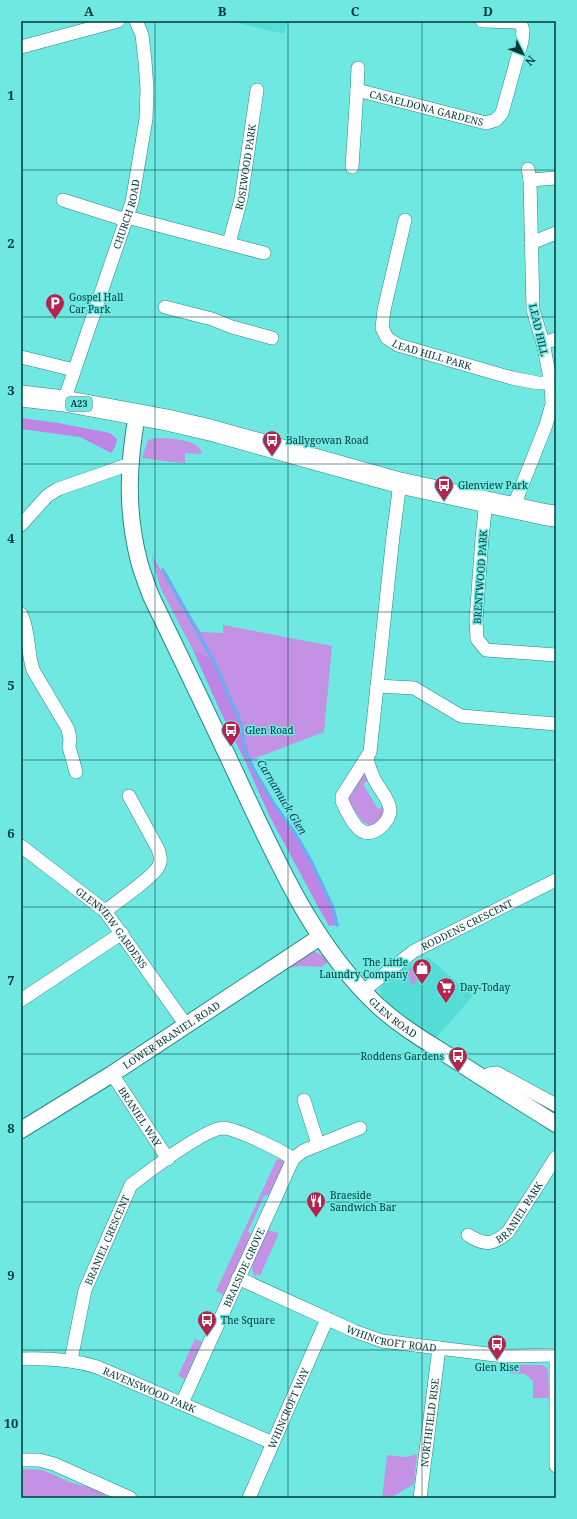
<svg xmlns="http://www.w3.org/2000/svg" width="577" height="1519" font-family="'Noto Serif',serif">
<rect width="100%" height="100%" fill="#70e8e2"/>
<path fill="#54ddd7" d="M230,21h58l-4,13z
M428,957l45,39 -39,44 -31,-22 -21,-19 -2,-10 6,-9 21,-14z"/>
<path fill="#c392e4" d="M156,438c12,0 45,1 46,16l-17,-1v10l-13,-1 -30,-4 6,-18z
M152,556l49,76 22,1v-8l109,21 -8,86 -73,28 -11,-36 -28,-65 -19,-9 -33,-63z
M364,773l6,6 -7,5 15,25 7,-3 1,8 -14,12 -9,-4 -16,-22z
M310,950l16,7 4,4 -9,6 -21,-1 -15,3z
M420,962l6,8 -14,16 -5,-14 1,-2z
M277,1159l8,2 -16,34 -5,1 -16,35 3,4 -27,60 -8,-4z
M268,1230l11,3 -19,43 -3,-2 -2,3c-9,-15 6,-33 13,-47z
M195,1339l7,3 -17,37 -7,-3z
M508,1365h34l5,3 1,4 1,26h-16v-17l-8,-7 -16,-1z
M417,1454l-3,30 -20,12 -1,2h-11l5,-43 20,2z
M21,1469l22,1 29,13 28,7 5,5v3h-84z"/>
<path fill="#bf85e6" d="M21,418l37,5 52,10 7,6 -2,8 -4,6 -31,-16 -59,-8z
M193,650l19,9 28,62 14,49 20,34 21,29 16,28 21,45 5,19 -8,1 -14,-25 -46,-86 -24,-54 -23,-46z"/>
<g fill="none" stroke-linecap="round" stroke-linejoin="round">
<path stroke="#6cadf0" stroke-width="3.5" d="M163,570l50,90 27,61 5,30 9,19 20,34 22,31 15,26 22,47 4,17"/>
<g stroke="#268783" stroke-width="14">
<g id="minor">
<path d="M482,21l38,1"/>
<path d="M21,47l97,-26"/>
<path d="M357,90l1,-22"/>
<path id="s1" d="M352,167l5,-77 129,33 10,-3 6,-7 20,-72 1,-11 -3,-8"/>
<path d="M530,180l26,-2"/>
<path d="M63,200l63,20"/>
<path d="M127,217l137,36"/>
<path id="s2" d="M405,220l-21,90 -2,18 5,10 11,7 114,33 26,5h13"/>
<path id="s3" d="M229,243l12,-44 16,-109"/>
<path d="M531,243l25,-10"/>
<path d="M165,307l47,12 20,8 40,11"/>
<path d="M543,343l13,-4"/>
<path d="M21,357l53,13"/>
<path id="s4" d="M64,401l68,-199 14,-83 1,-30 -2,-28 -3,-26 -6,-14"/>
<path d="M486,502l-4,36 -6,82 1,19 9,11 70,5"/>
<path d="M513,508l33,-83 6,-21 -1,-21 -8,-40 -10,-33 -3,-130 -2,-11"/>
<path d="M21,525l26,-29 11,-7 72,-25"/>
<path d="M21,614c9,19 6,37 12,56l35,59 2,10 -1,8 7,25"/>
<path d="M377,686l37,2 47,28 95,8"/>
<path d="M367,758c2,9 5,18 10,26 4,7 12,16 13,25 1,14 -20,32 -32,19 -7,-7 -12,-18 -16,-27v-5l28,-44 23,-216 7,-53"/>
<path id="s5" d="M21,846l84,65 81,114"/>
<path d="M105,911c12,-9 48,-34 53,-44 4,-6 2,-12 0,-18l-29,-53"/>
<path id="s6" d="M363,991l51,-40 142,-71"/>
<path d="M21,1000l101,-67"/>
<path id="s7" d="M112,1074l56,85"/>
<path d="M483,1079l6,-5 8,-1 59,32"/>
<path d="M304,1100l14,44"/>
<path id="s8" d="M468,1235c17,11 25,10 40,-3l48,-75"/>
<path id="s9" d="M238,1278l116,53 28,10 122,15 52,-1"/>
<path id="s10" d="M21,1359c26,-1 51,0 76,8l176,76"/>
<path d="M556,1359v107"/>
<path id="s11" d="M71,1360l14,-70 46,-105c17,-13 73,-56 92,-57 13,0 59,23 70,31"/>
<path id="s12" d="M182,1403l111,-244 10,-8 57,-23"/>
<path d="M21,1460h18l15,4 76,34"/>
<path id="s13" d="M249,1498l78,-179"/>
<path id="s14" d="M420,1498l19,-150"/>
</g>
</g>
<g stroke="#268783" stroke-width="18">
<g id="tertiary">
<path id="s15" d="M137,414c-9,51 -11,96 2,147 3,12 8,24 12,35 31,64 62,128 92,193 36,76 71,156 133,215 21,20 46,35 70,50 36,24 73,47 110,70"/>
<path id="s16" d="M21,1130l91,-56 208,-137"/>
</g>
</g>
<g stroke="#268783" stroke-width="22">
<path id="primary" d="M21,396l43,5 103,19 43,10 190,53 147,32 9,1"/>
</g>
<use href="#minor" stroke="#fff" stroke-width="13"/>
<use href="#tertiary" stroke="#fff" stroke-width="16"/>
<use href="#primary" stroke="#fff" stroke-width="21"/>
</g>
<path fill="none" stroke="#003836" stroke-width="1" stroke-opacity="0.55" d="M155,21v1477M288,21v1477M422,21v1477M21,170h535M21,317h535M21,464h535M21,612h535M21,760h535M21,907h535M21,1054h535M21,1202h535M21,1350h535"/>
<defs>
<g id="parking-pin" transform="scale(1)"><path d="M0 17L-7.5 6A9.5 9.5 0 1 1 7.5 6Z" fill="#b5244d" stroke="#70e8e2"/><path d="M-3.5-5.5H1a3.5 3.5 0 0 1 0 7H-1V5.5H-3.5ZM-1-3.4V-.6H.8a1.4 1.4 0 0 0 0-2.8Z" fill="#fff"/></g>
<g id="bus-pin" transform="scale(1)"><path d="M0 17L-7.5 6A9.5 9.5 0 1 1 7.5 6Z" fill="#b5244d" stroke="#70e8e2"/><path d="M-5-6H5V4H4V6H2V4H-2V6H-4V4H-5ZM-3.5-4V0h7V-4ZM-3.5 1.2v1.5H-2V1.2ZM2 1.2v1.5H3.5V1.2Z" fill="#fff"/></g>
<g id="shop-pin" transform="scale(1)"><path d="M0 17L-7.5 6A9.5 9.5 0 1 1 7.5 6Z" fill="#b5244d" stroke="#70e8e2"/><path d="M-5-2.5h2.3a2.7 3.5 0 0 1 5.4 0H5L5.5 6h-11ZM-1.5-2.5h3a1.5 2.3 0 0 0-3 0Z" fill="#fff"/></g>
<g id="supermarket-pin" transform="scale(1)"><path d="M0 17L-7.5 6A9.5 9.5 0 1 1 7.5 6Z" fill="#b5244d" stroke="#70e8e2"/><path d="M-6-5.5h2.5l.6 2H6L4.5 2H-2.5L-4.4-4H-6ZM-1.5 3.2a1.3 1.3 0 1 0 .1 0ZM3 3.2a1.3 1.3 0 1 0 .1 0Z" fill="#fff"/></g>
<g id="restaurant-pin" transform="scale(1)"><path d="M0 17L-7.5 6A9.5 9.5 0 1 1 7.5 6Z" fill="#b5244d" stroke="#70e8e2"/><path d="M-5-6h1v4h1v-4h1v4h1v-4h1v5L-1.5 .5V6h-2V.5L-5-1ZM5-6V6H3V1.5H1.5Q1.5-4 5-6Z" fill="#fff"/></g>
</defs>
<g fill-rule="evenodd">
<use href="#parking-pin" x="55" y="303"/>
<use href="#bus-pin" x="272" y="440"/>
<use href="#bus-pin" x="444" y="485"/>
<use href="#bus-pin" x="231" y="730"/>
<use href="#shop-pin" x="422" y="968"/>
<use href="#supermarket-pin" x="446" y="987"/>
<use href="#bus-pin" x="458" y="1056"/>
<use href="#restaurant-pin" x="316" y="1201"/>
<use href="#bus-pin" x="207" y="1320"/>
<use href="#bus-pin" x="497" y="1344"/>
</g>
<g text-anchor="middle" stroke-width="3" stroke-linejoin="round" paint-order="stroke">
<rect fill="#70e8e2" stroke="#226d6a" stroke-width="1" x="66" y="397" width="26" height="14" rx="3"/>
<g font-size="9" font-weight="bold" fill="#003836">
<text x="79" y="407">A23</text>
</g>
<g font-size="10" fill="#003836" stroke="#70e8e2">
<text dy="4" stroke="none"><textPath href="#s1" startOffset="149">CASAELDONA GARDENS</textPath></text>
<text dy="4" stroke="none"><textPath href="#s3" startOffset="78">ROSEWOOD PARK</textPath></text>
<text dy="4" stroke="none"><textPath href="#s4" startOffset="197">CHURCH ROAD</textPath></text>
<text transform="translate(539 330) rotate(77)" y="4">LEAD HILL</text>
<text dy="4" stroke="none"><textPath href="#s2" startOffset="170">LEAD HILL PARK</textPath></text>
<text transform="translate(480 577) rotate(-86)" y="4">BRENTWOOD PARK</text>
<text dy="4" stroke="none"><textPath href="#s6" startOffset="124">RODDENS CRESCENT</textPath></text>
<text dy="4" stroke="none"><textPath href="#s5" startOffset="123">GLENVIEW GARDENS</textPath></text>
<text dy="4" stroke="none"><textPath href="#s15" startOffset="675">GLEN ROAD</textPath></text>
<text dy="4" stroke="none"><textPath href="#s16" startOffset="178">LOWER BRANIEL ROAD</textPath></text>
<text dy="4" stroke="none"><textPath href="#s7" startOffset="51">BRANIEL WAY</textPath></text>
<text dy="4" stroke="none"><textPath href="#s8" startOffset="67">BRANIEL PARK</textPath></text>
<text dy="4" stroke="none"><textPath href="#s11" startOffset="126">BRANIEL CRESCENT</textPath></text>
<text dy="4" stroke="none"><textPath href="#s12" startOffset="149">BRAESIDE GROVE</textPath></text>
<text dy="4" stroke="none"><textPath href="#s9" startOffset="166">WHINCROFT ROAD</textPath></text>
<text dy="4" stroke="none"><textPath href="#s10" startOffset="134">RAVENSWOOD PARK</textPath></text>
<text dy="4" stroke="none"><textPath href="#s13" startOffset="98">WHINCROFT WAY</textPath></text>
<text dy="4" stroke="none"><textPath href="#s14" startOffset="76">NORTHFIELD RISE</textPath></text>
</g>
<g font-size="10" fill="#003836" stroke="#70e8e2" text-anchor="start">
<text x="69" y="301">Gospel Hall<tspan x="69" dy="12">Car Park</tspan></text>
<text x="286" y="444">Ballygowan Road</text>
<text x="458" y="489">Glenview Park</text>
<text x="245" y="734">Glen Road</text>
<text x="408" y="966" text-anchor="end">The Little<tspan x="408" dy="12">Laundry Company</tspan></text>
<text x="460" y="991">Day-Today</text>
<text x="444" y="1060" text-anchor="end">Roddens Gardens</text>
<text x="330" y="1199">Braeside<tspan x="330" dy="12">Sandwich Bar</tspan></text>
<text x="221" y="1324">The Square</text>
<text x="497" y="1371" text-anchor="middle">Glen Rise</text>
</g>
<g font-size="11" font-style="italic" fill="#163859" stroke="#70e8e2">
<text transform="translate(282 797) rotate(59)" y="4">Carnamuck Glen</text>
</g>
</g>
<rect width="577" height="1519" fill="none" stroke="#70e8e2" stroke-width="44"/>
<g transform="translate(523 54) rotate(132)" stroke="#70e8e2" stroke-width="3" paint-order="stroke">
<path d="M0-3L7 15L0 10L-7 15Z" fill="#003836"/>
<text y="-6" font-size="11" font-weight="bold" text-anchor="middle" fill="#003836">N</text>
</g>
<rect x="22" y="22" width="533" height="1475" fill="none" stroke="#003836" stroke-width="1.5"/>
<g font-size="13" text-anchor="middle" font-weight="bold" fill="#003836">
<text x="89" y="16">A</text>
<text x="222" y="16">B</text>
<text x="355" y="16">C</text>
<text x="488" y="16">D</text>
<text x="11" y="100">1</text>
<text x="11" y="248">2</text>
<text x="11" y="395">3</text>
<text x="11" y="543">4</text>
<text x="11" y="690">5</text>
<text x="11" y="838">6</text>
<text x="11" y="985">7</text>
<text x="11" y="1133">8</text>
<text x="11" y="1280">9</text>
<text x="11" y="1428">10</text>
</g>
</svg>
